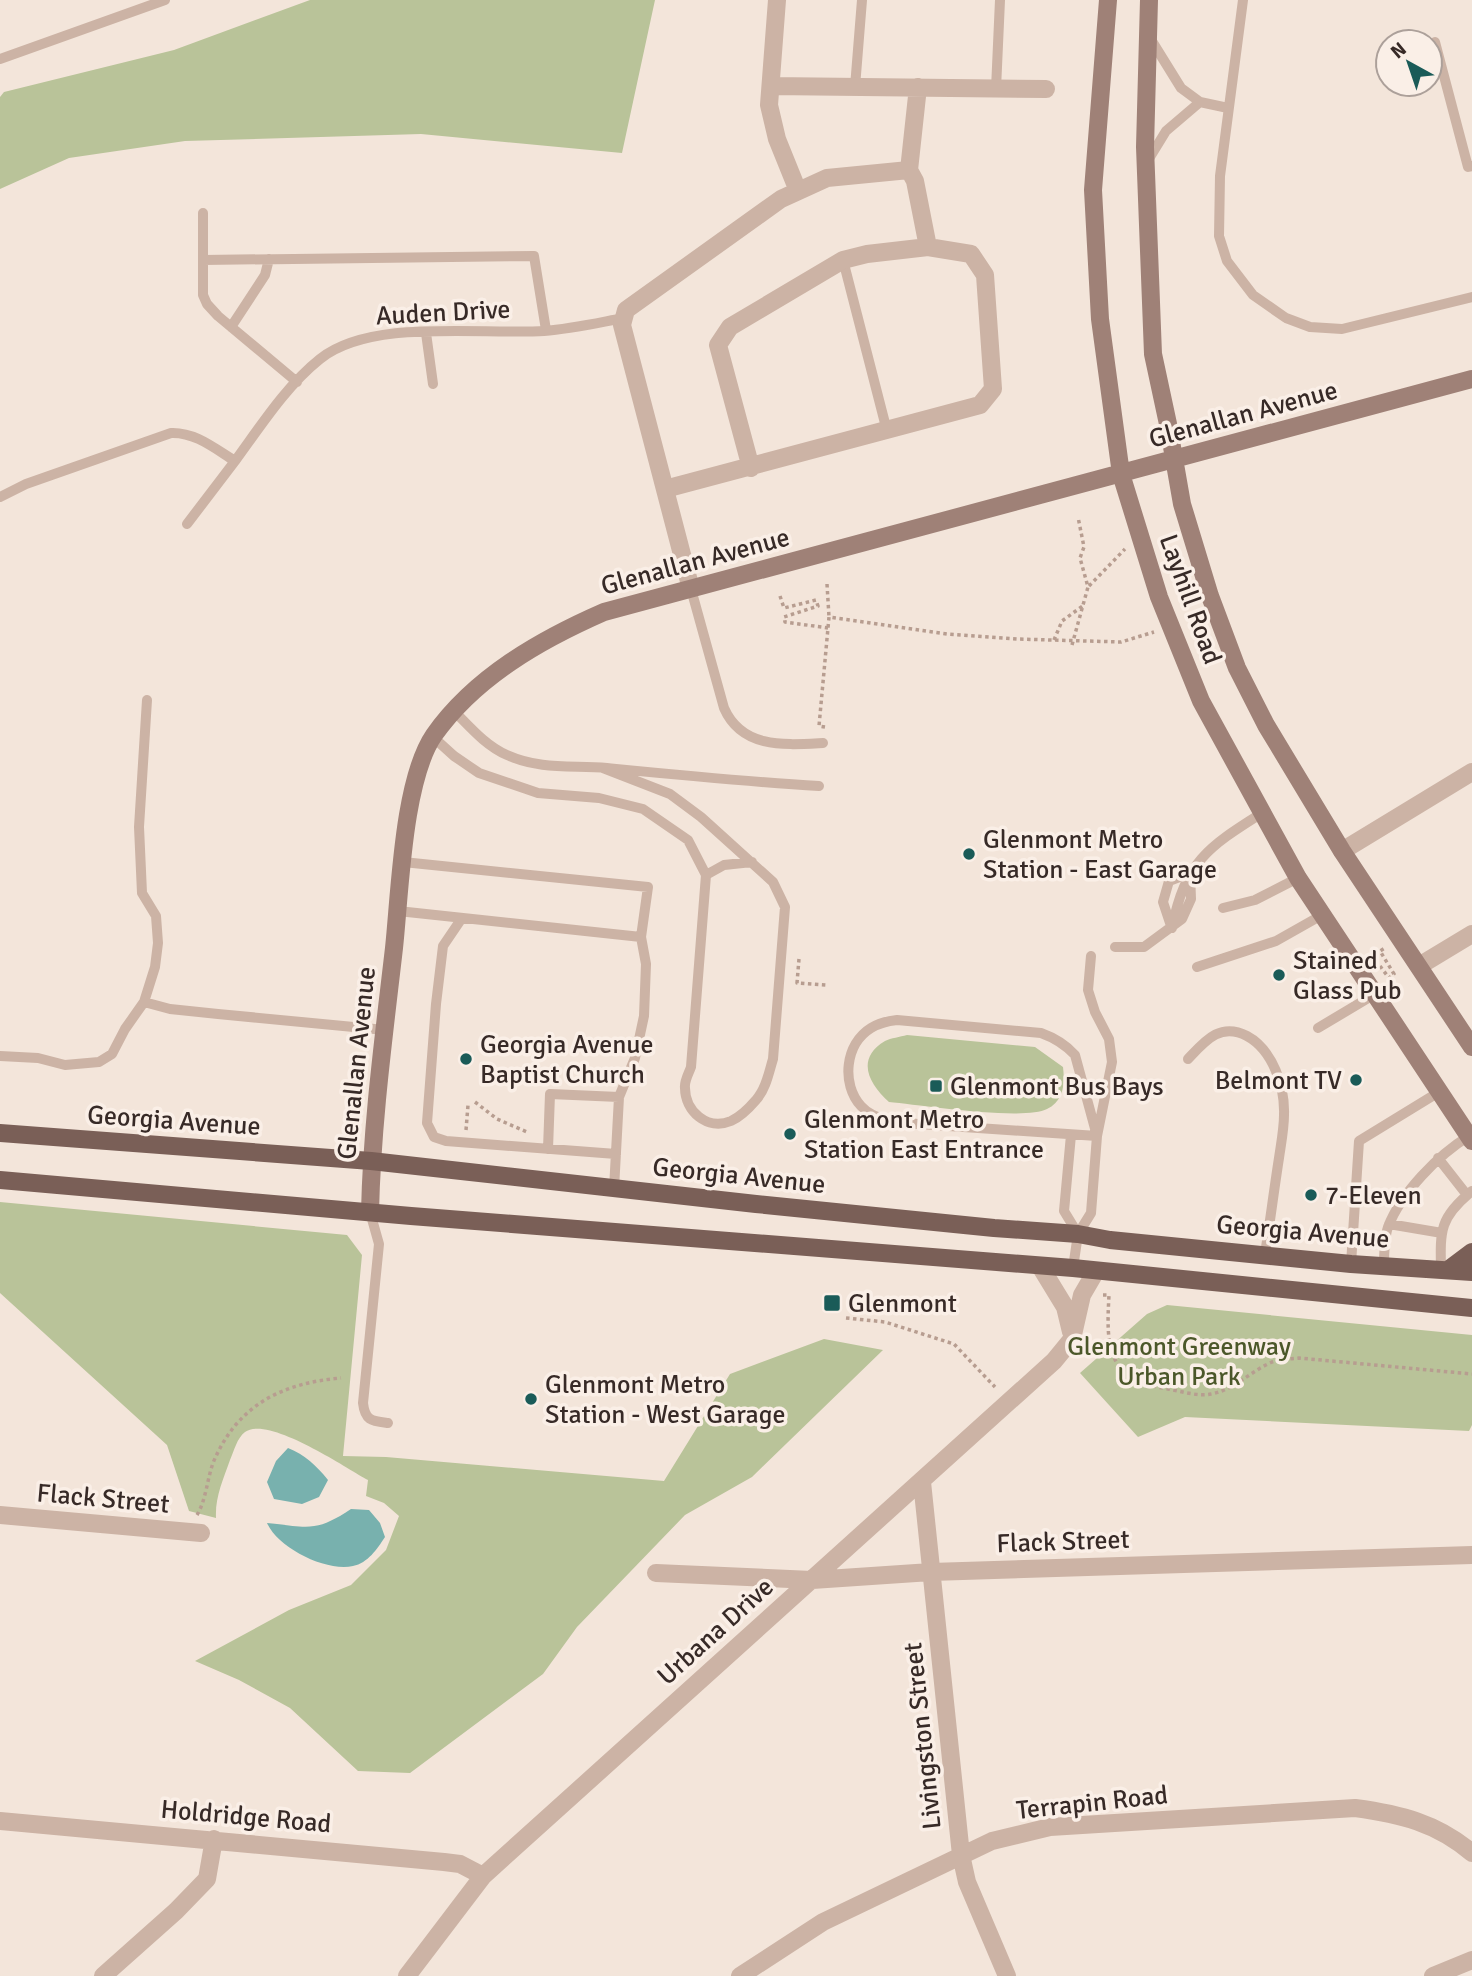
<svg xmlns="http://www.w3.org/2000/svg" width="1472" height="1976" font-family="Signika,sans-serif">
<rect width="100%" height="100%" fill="#f3e5da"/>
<path fill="#b9c399" d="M310,0h345l-33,153 -201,-19 -236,7 -116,17 -69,31v-92l4,-5 170,-42z
M907,1035l128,12 28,20c2,16 1,34 -16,42 -23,12 -127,-4 -158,-7 -20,-18 -34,-43 -4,-61 6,-3 15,-4 22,-6z
M0,1202l347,33 15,20 -19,201 43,1 278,24 66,-107 94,-35 59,11 -131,127 -67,38 -108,112 -34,47 -133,99 -52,-2 -68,-63 -51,-28 -44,-19 94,-51 62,-25 35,-35 13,-34 -15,-13 -18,-7 2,-16c-22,-12 -100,-65 -123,-48 -8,6 -11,19 -15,28 -7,20 -15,37 -14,58l-27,-7 -22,-66 -167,-152z
M1167,1305l305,30v90l-3,6 -284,-14 -47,20 -58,-64 67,-59z"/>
<path fill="#78b1ae" d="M288,1448c17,7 28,17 40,32l-9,17 -17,7 -28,-5 -7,-17 9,-21z
M351,1509l18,1 11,13 5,14c-8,12 -17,26 -32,29 -27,6 -75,-18 -86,-43 41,4 48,10 84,-14z"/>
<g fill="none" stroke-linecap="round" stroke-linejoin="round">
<path stroke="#b79d90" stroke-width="3.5" stroke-dasharray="3.5 3.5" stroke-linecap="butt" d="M827,584l2,33
M1089,586l36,-37
M780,596l4,12 32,-8 2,6 -34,11 1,5 43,6
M1054,640l8,-19 22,-16
M1072,645l16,-58 -8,-29 4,-11 -6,-30
M825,727l-6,-1 10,-109 118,17 70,5 104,3 33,-10
M799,959l-2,24 29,2
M1380,966l9,12 5,-4 -14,-23 5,-3
M475,1102l22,17 30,13
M466,1130l2,-25
M1103,1295h6c-3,54 -2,84 59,94 13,2 30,8 43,5 23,-4 40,-23 61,-32 9,-3 18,-3 27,-4l173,16
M846,1318l39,4 69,22 41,43
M197,1515c9,-15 10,-35 16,-52 24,-58 69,-80 128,-85"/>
<path stroke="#ccb3a5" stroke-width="10" d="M1243,0l-23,176 -1,60 8,25 26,34 33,23 24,9 32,2 130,-32
M1150,38l31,50 19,14 28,6
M1435,42l33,125 4,-1
M0,59l165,-59
M855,87l7,-87
M996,89l4,-89
M1147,162l19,-31 34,-29
M203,213v82l4,9 11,12 79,66
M203,260l331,-4 12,74
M843,260l44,171
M231,327l34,-52 4,-16
M426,333l7,51
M0,497l26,-13 145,-51c24,-1 43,15 64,28 25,-34 51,-75 85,-102 51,-41 161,-24 224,-28 27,-2 53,-8 80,-13
M187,524l48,-63
M691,589l33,119c18,41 61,37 99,35
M454,711c16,16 32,35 53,44 34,15 64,10 100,13 71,7 141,14 212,18
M433,737l21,19 25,17 59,20 61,5 44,11 45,31 18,35 -15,192c-2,6 -7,14 -6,21 0,23 22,43 46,33 9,-4 19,-14 25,-21 10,-11 13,-28 17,-41l12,-152 -12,-25 -72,-65 -31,-23 -67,-26
M403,862l245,25 -7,50 5,27 -2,52 -9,42 -16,39
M706,875l18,-10 28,-3
M1223,908l32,-8 43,-22
M398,911l243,26
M462,918l-19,28 -7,58 -9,119 7,14 12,4 170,13
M1171,926l-8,-24 6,-21 21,-8
M1172,928c13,-66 36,-81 90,-115
M1115,947h29l38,-28 9,-20 -1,-26
M1197,967l79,-26 46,-26
M144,1002l26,7 48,5 167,16
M897,1020l144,13c14,5 24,11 34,22l22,81 -207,-14c-10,-4 -21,-7 -29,-16 -20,-22 -16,-62 10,-78 8,-5 17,-7 26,-8z
M1318,1028l57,-34
M0,1056l38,2 27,7 34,-3 13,-8 13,-25 19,-27 11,-35 3,-24 -2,-27 -14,-23 -3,-66 8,-127
M1188,1059c17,-18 32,-37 59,-23 26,14 38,51 37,79 0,14 -3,29 -5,43 -5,32 -9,64 -14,96
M1071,1135l-7,76 14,23
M548,1149l2,-55 69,3 -5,92
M1438,1158l29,37
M370,1212l9,32 -16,159c2,18 9,18 25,20
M1389,1224l53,9
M1351,1264l8,-123 80,-49
M1384,1266c0,-13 0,-27 4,-39 13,-34 50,-72 81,-91
M1073,1268l5,-34 13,-21 6,-77 15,-74 -3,-23 -14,-27 -7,-22 3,-34
M1441,1269c-1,-39 -1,-52 31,-78"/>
<path stroke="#ccb3a5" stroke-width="18" d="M777,0l-8,105 8,34 21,52
M771,86l275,3
M909,170l9,-83
M665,489l315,-84 13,-16 -8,-114 -14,-21 -43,-7 -61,7 -24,6 -113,67 -12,18 33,123
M691,589l-69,-264 4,-15 155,-111 46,-21 82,-8 6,11 13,66
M1342,851l130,-79
M1419,966l53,-32
M1040,1266l25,41 6,25
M922,1482l39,373 6,27 40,94
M0,1515l201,18
M656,1573l156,7 119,-8 541,-17
M0,1821l444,41 16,2 23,12
M103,1976l73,-65 31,-32 7,-40
M407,1976l76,-100 571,-515 18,-22 10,-44 14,-24
M740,1976l83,-54 169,-81 58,-14 305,-19c45,6 82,15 117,45
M1433,1976l39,-16"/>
<path stroke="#9f8177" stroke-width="18" d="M1108,0l-15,190 7,129 21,155 38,123 42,104 97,177 174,263
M1149,0l-4,147 8,207 15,70 14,80 28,92 27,72 29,57 76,126 130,196
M370,1212c2,-89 14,-177 24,-264 6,-56 9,-168 40,-213 41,-58 106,-95 170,-123l868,-233"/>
<path stroke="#7a5f57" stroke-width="18" d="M0,1133l371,28 385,43 238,24 84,6 32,6 241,24 121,8
M0,1180l411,36 662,52 399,40
M1448,1270l24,-18"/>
</g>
<g fill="#1a5b58" stroke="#faefe7" stroke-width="2.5">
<circle cx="969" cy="854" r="7"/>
<circle cx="1279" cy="975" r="7"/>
<circle cx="466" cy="1059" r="7"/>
<circle cx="1356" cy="1080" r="7"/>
<rect x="929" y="1079" width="14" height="14" rx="3.5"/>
<circle cx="790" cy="1134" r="7"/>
<circle cx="1311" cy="1195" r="7"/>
<rect x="823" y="1294" width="18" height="18" rx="3.5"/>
<circle cx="531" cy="1399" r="7"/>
</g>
<g text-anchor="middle" stroke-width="7" stroke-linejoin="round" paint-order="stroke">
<g font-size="26" fill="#372a27" stroke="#faefe7">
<text transform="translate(443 312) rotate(-3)" y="9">Auden Drive</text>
<text transform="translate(1243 414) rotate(-15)" y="9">Glenallan Avenue</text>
<text transform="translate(695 561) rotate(-15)" y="9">Glenallan Avenue</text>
<text transform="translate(1191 599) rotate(70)" y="9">Layhill Road</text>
<text transform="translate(356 1063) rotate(-84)" y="9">Glenallan Avenue</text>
<text transform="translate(174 1120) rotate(4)" y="9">Georgia Avenue</text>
<text transform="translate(739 1175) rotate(6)" y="9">Georgia Avenue</text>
<text transform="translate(1303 1231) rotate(5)" y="9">Georgia Avenue</text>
<text transform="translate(103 1498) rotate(5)" y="9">Flack Street</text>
<text transform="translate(1063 1541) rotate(-2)" y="9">Flack Street</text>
<text transform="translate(715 1631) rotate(-42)" y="9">Urbana Drive</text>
<text transform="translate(922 1736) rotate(-96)" y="9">Livingston Street</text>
<text transform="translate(1092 1802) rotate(-6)" y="9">Terrapin Road</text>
<text transform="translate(246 1816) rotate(5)" y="9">Holdridge Road</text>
</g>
<g font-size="26" fill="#372a27" stroke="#faefe7" text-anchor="start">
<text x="983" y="848">Glenmont Metro<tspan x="983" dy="30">Station - East Garage</tspan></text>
<text x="1293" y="969">Stained<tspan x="1293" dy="30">Glass Pub</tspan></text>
<text x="480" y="1053">Georgia Avenue<tspan x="480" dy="30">Baptist Church</tspan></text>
<text x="1342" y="1089" text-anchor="end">Belmont TV</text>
<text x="950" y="1095">Glenmont Bus Bays</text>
<text x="804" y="1128">Glenmont Metro<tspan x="804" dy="30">Station East Entrance</tspan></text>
<text x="1325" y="1204">7-Eleven</text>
<text x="848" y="1312">Glenmont</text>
<text x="545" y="1393">Glenmont Metro<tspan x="545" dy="30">Station - West Garage</tspan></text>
</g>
<g font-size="26" fill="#4b5729" stroke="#faefe7">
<text x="1179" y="1355">Glenmont Greenway<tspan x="1179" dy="30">Urban Park</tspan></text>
</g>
</g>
<g transform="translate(1409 63) rotate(320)"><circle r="33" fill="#faefe7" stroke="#aca09a" stroke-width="2"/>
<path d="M0-5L12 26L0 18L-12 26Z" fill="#1a5b58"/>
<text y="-10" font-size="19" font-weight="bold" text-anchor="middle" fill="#372a27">N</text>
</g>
</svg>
